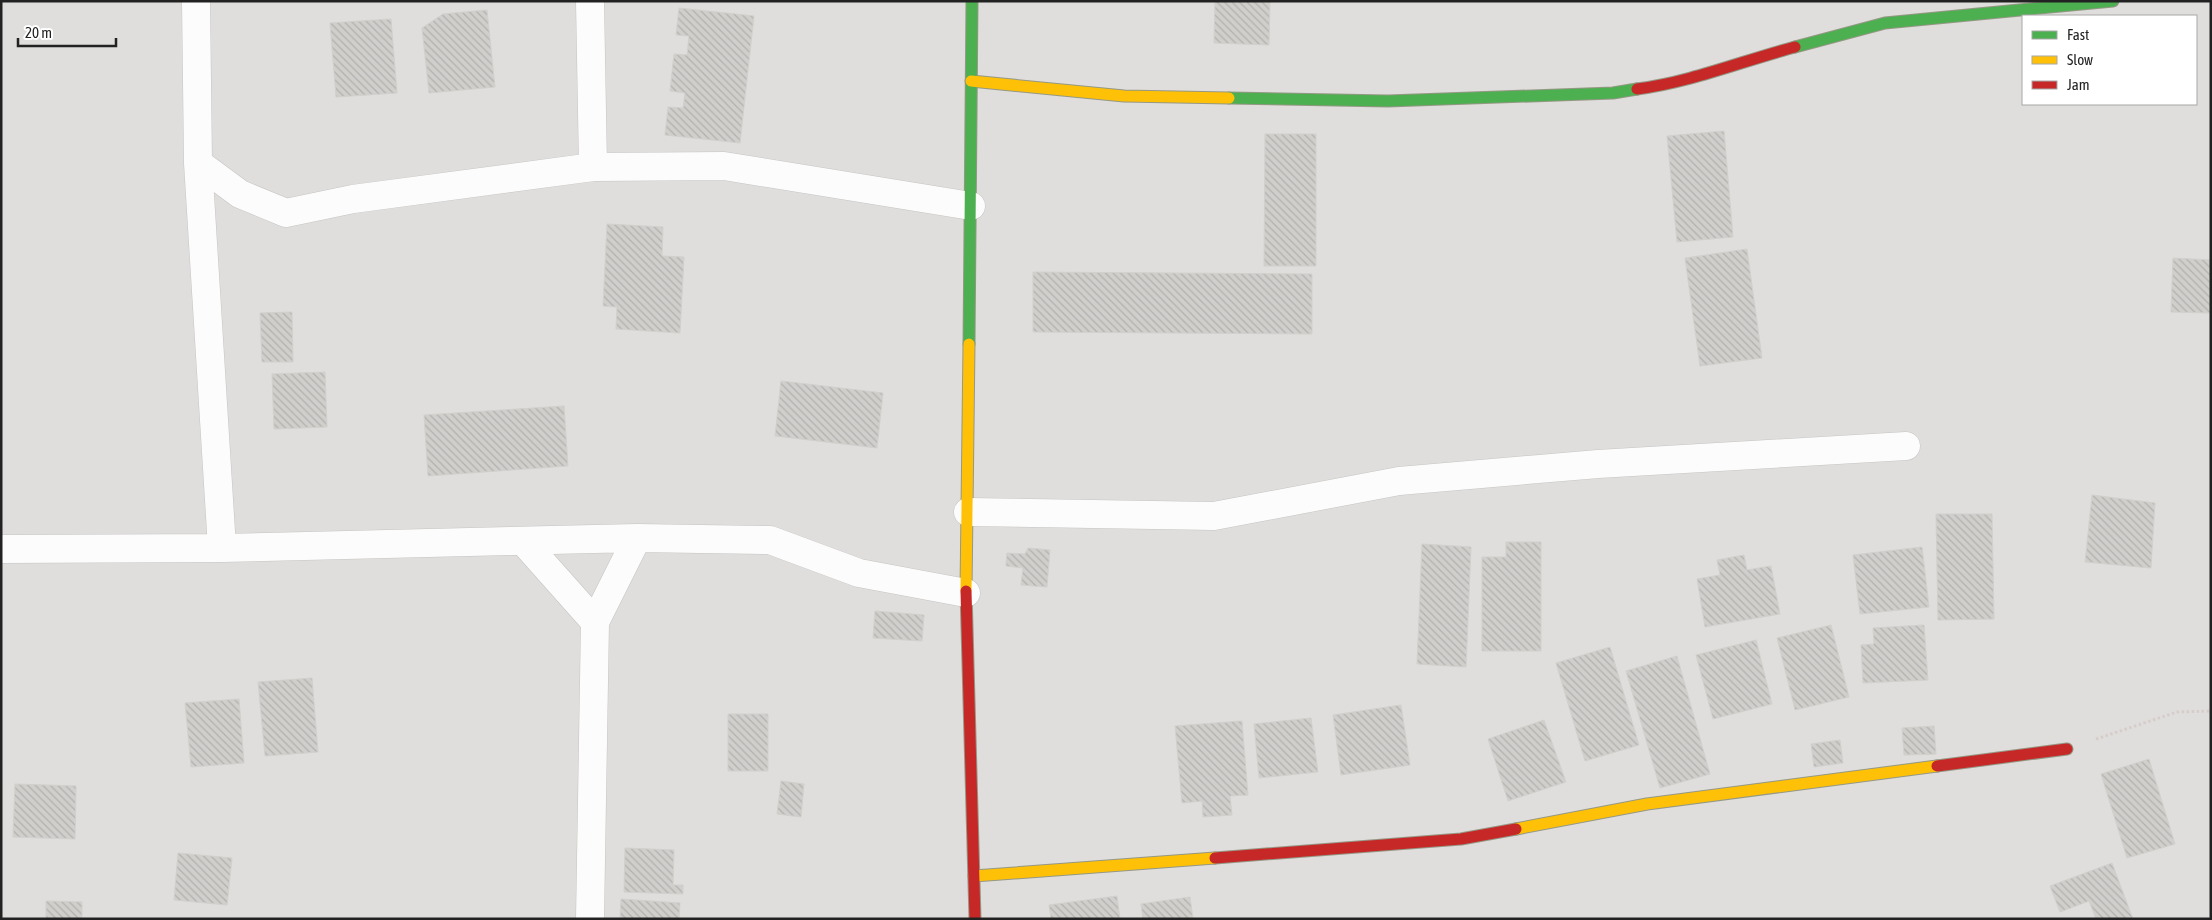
<svg xmlns="http://www.w3.org/2000/svg" width="2212" height="920" font-family="'Asap Condensed',sans-serif">
<defs>
<pattern id="building-back-hatch" width="6" height="6" patternUnits="userSpaceOnUse" patternTransform="scale(1.25)"><rect width="6" height="6" fill="#d0cfcc"/><path d="M-1 5l2 2M0 0l6 6M5-1l2 2" fill="none" stroke="#b2b1af"/></pattern>
</defs>
<rect width="100%" height="100%" fill="#f0eeeb"/>
<path fill="#dfdedc" fill-rule="evenodd" d="M1,1h2210v918h-2210zM2023,16h173v88h-173z"/>
<path fill="url(#building-back-hatch)" stroke="#d2d0cd" d="M1215,1h55l-1,44 -55,-2z
M679,8l75,8 -14,127 -75,-8 3,-28 15,1 2,-15 -15,-2 4,-37 13,1 2,-19 -13,-1z
M487,10l8,77 -66,6 -7,-65 21,-14z
M391,19l6,74 -61,4 -6,-74z
M1724,131l9,106 -56,5 -10,-106z
M1265,134h51v132h-52z
M607,224l56,3 -1,29 22,1 -4,76 -64,-4 1,-22 -14,-1z
M1747,249l15,109 -62,8 -15,-108z
M2173,258l38,2v53l-40,-1z
M1033,272l279,2v60l-279,-2z
M292,312l1,50h-31l-2,-49z
M325,372l2,55 -53,2 -2,-55z
M781,381l102,12 -6,55 -102,-12z
M564,406l4,60 -140,10 -4,-61z
M2092,495l63,8 -4,65 -66,-6z
M1936,514h56l2,105 -56,1z
M1506,542h35v109h-59v-94h24z
M1422,544l49,3 -5,120 -49,-3z
M1922,547l7,60 -69,7 -7,-59z
M1028,548l22,2 -3,37 -26,-2 2,-17 -17,-2 1,-13 18,1z
M1744,555l3,15 24,-4 9,48 -75,13 -8,-48 23,-4 -3,-15z
M875,611l49,4 -2,26 -49,-3z
M1831,625l18,72 -54,13 -18,-72z
M1924,625l4,55 -65,3 -2,-38 13,-1 -1,-16z
M1756,640l16,64 -59,15 -17,-64z
M1610,647l29,98 -54,16 -29,-98z
M1677,656l33,118 -50,14 -34,-117z
M312,678l6,74 -53,4 -7,-74z
M239,699l5,64 -53,4 -6,-64z
M1401,705l9,60 -69,10 -8,-60z
M728,714h40v57h-40z
M1311,718l7,54 -59,6 -5,-54z
M1544,720l22,62 -58,19 -20,-62z
M1242,721l6,74 -18,1 2,19 -29,2 -1,-16 -20,2 -7,-77z
M1934,726l2,28 -32,1 -2,-27z
M1840,740l3,23 -29,4 -3,-23z
M2149,759l26,85 -48,14 -26,-84z
M781,781l23,3 -3,33 -24,-3z
M15,784l61,2 -1,53 -62,-2z
M625,848l49,2 -1,35h10v9l-59,-2z
M178,853l54,5 -5,47 -53,-5z
M2112,863l21,56h-37l-7,-18 -29,11 -10,-26z
M1117,896l3,23h-69l-2,-14z
M1190,897l3,22h-50l-2,-15z
M621,899l59,4 -1,16h-59z
M46,901l36,1v17h-36z"/>
<g fill="none" stroke-linecap="round" stroke-linejoin="round">
<g stroke="#c6c5c3" stroke-width="29">
<path id="street" d="M196,1l2,162 24,385
M590,1l3,166
M198,163l42,31 46,19 67,-14 240,-32 131,-1 247,40
M968,512l246,4 185,-35 199,-17 308,-18
M523,541l72,81
M1,549l221,-1 415,-10 133,2 89,33 107,20
M590,919l5,-297 42,-84"/>
</g>
<g stroke="#959885" stroke-width="13">
<path id="fast" d="M1795,47l90,-24 228,-22
M1229,98l159,3 225,-8 24,-4
M969,344l3,-343"/>
</g>
<g stroke="#959885" stroke-width="13">
<path id="slow" d="M971,81l153,15 105,2
M966,591l3,-247
M1516,829l131,-25 290,-38
M974,876l241,-18"/>
</g>
<g stroke="#959885" stroke-width="13">
<path id="jam" d="M1637,89c54,-7 105,-28 158,-42
M966,591l9,328
M1937,766l130,-17
M1215,858l246,-19 55,-10"/>
</g>
<path stroke="#d6cdcb" stroke-width="3" stroke-dasharray="2.5 2.5" stroke-linecap="butt" d="M2096,739l81,-27 34,-1"/>
<use href="#street" stroke="#fdfcfc" stroke-width="28"/>
<use href="#fast" stroke="#4caf50" stroke-width="11"/>
<use href="#slow" stroke="#ffc107" stroke-width="11"/>
<use href="#jam" stroke="#c62828" stroke-width="11"/>
</g>
<rect width="2212" height="920" fill="none" stroke="#222222" stroke-width="5"/>
<rect x="2022" y="15" width="175" height="90" fill="#ffffff" stroke="#a7a7a7"/>
<rect x="2032" y="31" width="25" height="8" fill="#4caf50" stroke="#a7a7a7"/>
<text x="2067" y="40" font-size="15" fill="#222222">Fast</text>
<rect x="2032" y="56" width="25" height="8" fill="#ffc107" stroke="#a7a7a7"/>
<text x="2067" y="65" font-size="15" fill="#222222">Slow</text>
<rect x="2032" y="81" width="25" height="8" fill="#c62828" stroke="#a7a7a7"/>
<text x="2067" y="90" font-size="15" fill="#222222">Jam</text>
<path d="M18 38v8h98v-8" fill="none" stroke="#222222" stroke-width="2.5"/>
<text x="25" y="38" font-size="15" fill="#222222" stroke="#ffffff" stroke-width="4" paint-order="stroke">20 m</text>
</svg>
